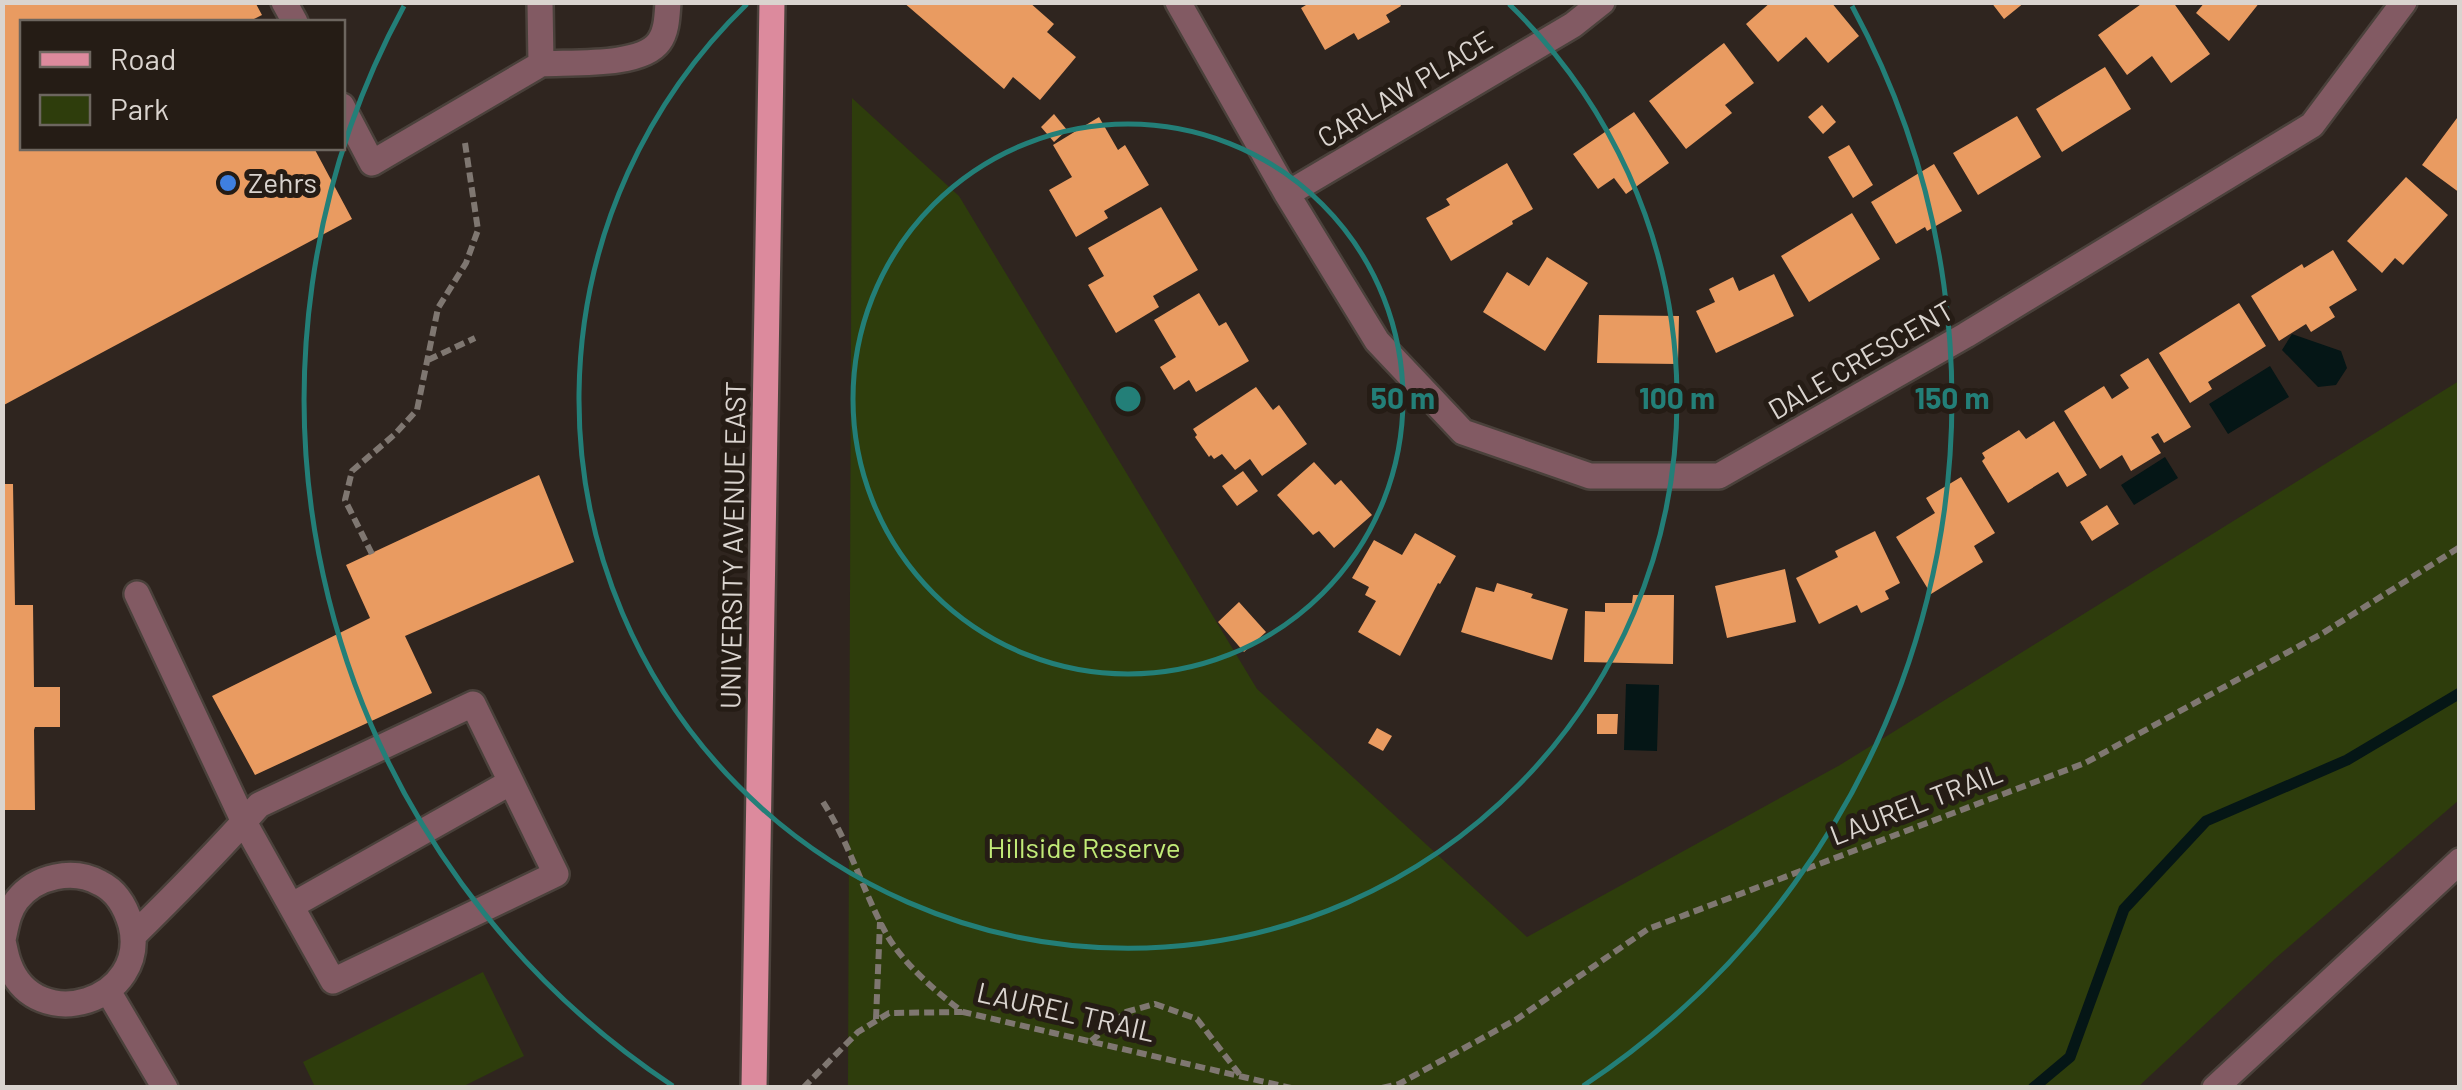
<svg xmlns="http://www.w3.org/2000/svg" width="2462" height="1090" font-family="Barlow,sans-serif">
<rect width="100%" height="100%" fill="#2f251f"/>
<path fill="#2e3d0c" d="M852,98l107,98 298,493 270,248 313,-172 619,-384v419l-182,157 -139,130h-1290z
M483,972l41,84 -62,31h-147l-12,-25z"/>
<path fill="#051616" d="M2292,334l49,17 6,17 -11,17 -18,2 -36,-37z
M2270,366l19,31 -61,37 -19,-30z
M2165,457l13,21 -44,27 -13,-20z
M1626,684l33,1 -2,66 -33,-1z"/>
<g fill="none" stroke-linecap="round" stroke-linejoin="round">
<path stroke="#051616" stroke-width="11" d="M2033,1088l37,-31 54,-148 82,-88 141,-61 113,-67"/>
</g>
<path fill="#e99b61" d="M2,2h253l7,13 -14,7h-226v126h292l38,71 -350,187z
M903,2h126l25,22 -7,8 29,25 -36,43 -27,-23 -9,12z
M1311,2h88l2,4 -15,9 4,7 -32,18 -4,-7 -29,17 -24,-42z
M1771,2h60l28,34 -31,27 -22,-26 -28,25 -32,-38z
M1991,2h34l-21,17z
M2144,2h29l37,52 -39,29 -19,-27 -25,19 -29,-40z
M2205,2h55l-31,39 -33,-28z
M1724,43l30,40 -29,22 7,8 -46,36 -37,-48z
M2105,67l26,42 -69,43 -26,-43z
M1822,105l14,17 -13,12 -15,-17z
M1634,112l35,51 -43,31 -12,-16 -16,11 -25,-35z
M1054,114l13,16 -13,12 -13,-15z
M2460,114v79l-38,-28z
M2017,116l24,41 -63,38 -25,-42z
M1099,117l19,33 7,-5 24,40 -45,26 4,7 -32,19 -27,-47 23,-13 -19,-32z
M1849,145l24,40 -20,13 -25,-41z
M1507,163l26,46 -21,12 1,3 -62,37 -25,-43 24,-13 -4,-6z
M1934,164l28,47 -35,20 -2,-4 -29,17 -25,-42z
M2406,177l42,38 -45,50 -8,-7 -13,15 -35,-32z
M1161,207l37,63 -45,26 6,11 -43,26 -28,-48 16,-9 -16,-28z
M1852,213l28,46 -71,43 -28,-46z
M2333,250l24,40 -28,17 6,10 -24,15 -5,-8 -27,17 -28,-45 51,-32 2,4z
M1547,257l41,26 -43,68 -62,-39 24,-40 22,14z
M1774,274l20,42 -78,37 -20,-42 19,-9 -6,-13 24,-12 6,14z
M1199,293l20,33 7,-4 23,39 -53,31 -7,-12 -15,10 -14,-23 16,-10 -22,-37z
M2239,303l27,43 -58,36 4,7 -22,14 -31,-50z
M1599,315l80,1 -1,48 -81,-1z
M2148,358l43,69 -27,16 -6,-10 -7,4 10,16 -30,18 -9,-16 -22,14 -36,-58 40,-25 8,13 17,-11 -9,-13z
M1256,387l17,23 6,-5 28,39 -45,32 -12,-17 -15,11 -13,-16 -8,5 -3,-4 -2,2 -14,-20 2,-2 -4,-6z
M2054,421l33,54 -20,12 -9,-15 -50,31 -26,-42 3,-3 -3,-5 37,-23 7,9z
M1314,462l21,23 6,-5 31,35 -38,33 -15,-17 -6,4 -36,-40z
M1243,471l15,20 -21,15 -15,-20z
M539,475l35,87 -169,74 27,57 -177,82 -43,-79 158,-78 -24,-53z
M1961,477l34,56 -21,13 9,16 -52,32 -35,-57 39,-24 -9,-15z
M2,484h11l2,121h18l1,82h26v40h-25l-1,3 1,80h-33z
M2107,505l12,19 -27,17 -12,-19z
M1875,531l25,52 -15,8 4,8 -28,14 -4,-8 -38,19 -23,-46 42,-21 -3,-6z
M1415,533l41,23 -16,28 -2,-1 -38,73 -42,-24 18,-31 -11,-6 4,-8 -17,-9 22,-38 28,15z
M1785,569l11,53 -69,16 -12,-52z
M1497,583l36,11 -2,4 37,11 -16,51 -91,-28 15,-45 18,5z
M1633,595h41l-1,69 -89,-2 1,-51 20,1v-9h27z
M1239,602l27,30 -22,20 -26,-30z
M1597,714h21l-1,20h-20z
M1377,728l15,8 -9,15 -15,-8z"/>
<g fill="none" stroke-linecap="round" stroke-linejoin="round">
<g stroke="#4a413b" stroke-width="30">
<path id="minor" d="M284,2l11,20
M1178,2l109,192 90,147 86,91 127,44h129l247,-141 346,-210 92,-123
M541,64c30,-2 100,3 118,-22 8,-11 8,-26 9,-40
M342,106l30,57 169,-99 -1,-62
M1287,194l286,-169 29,-23
M291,906l220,-124
M133,936c44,-43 86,-86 126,-131l214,-101 83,170 -223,107 -89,-159 -107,-228
M2,944c4,-16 5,-31 15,-44 19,-24 56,-32 83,-17 17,8 26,25 31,42 19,76 -95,112 -122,39 -3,-7 -4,-15 -6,-23
M108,991l57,97
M2215,1088l245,-227"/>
</g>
<g stroke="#4a413b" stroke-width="30">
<path id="major" d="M754,1088l18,-1086"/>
</g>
<path stroke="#7f7771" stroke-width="6" stroke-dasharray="10 5" stroke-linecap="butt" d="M428,360l47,-22
M372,554l-27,-54 7,-29 42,-36 23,-25 21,-102 28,-45 12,-33 -13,-87
M823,802c27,42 40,90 64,133 15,27 51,59 76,77l328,76
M876,1019l4,-97
M1091,1041l35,-29 29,-8 42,15 43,56
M803,1088l55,-56 31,-19 73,-1
M1382,1088l17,-4 118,-65 131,-90 437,-166 238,-130 137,-86"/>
<use href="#minor" stroke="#825a63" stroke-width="25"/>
<use href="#major" stroke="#dc8a9d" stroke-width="25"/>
</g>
<g fill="none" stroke="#237f78" stroke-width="5">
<circle cx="1128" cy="399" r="275"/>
<path d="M1509 4A549 549 0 1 1 747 4"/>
<path d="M673 1086A824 824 0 0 1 404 6M1852 6A824 824 0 0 1 1583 1086"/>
</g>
<circle fill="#3f7fe0" stroke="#251c15" stroke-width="4" cx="228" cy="183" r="10"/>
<g text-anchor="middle" stroke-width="10" stroke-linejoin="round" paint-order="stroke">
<g font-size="28" fill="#dad4cf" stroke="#251c15">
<text transform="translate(1405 89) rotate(-31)" y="10">CARLAW PLACE</text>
<text transform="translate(1861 360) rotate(-30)" y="10">DALE CRESCENT</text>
<text transform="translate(733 545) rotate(-89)" y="10">UNIVERSITY AVENUE EAST</text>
<text transform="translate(1916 804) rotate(-21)" y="10">LAUREL TRAIL</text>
<text transform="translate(1066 1012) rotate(13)" y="10">LAUREL TRAIL</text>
</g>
<g font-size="28" fill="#dad4cf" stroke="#251c15" text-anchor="start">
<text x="248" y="193">Zehrs</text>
</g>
<g font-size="28" fill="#c2eb78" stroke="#251c15">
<text x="1084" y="858">Hillside Reserve</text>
</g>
</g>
<circle cx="1128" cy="399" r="15" fill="#237f78" stroke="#251c15" stroke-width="5"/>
<g font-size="30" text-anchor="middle" font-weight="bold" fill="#237f78" stroke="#251c15" stroke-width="10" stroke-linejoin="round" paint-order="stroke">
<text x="1403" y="409">50 m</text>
<text x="1677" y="409">100 m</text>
<text x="1952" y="409">150 m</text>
</g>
<rect width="2462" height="1090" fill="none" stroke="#dad4cf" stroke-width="10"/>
<rect x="20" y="20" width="325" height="130" fill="#251c15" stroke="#6d665f" stroke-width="2.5"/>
<rect x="40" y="52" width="50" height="15" fill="#dc8a9d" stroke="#6d665f" stroke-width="2.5"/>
<text x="110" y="70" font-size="30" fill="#dad4cf">Road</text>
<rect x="40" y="95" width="50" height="30" fill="#2e3d0c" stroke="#6d665f" stroke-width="2.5"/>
<text x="110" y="120" font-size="30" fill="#dad4cf">Park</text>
</svg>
